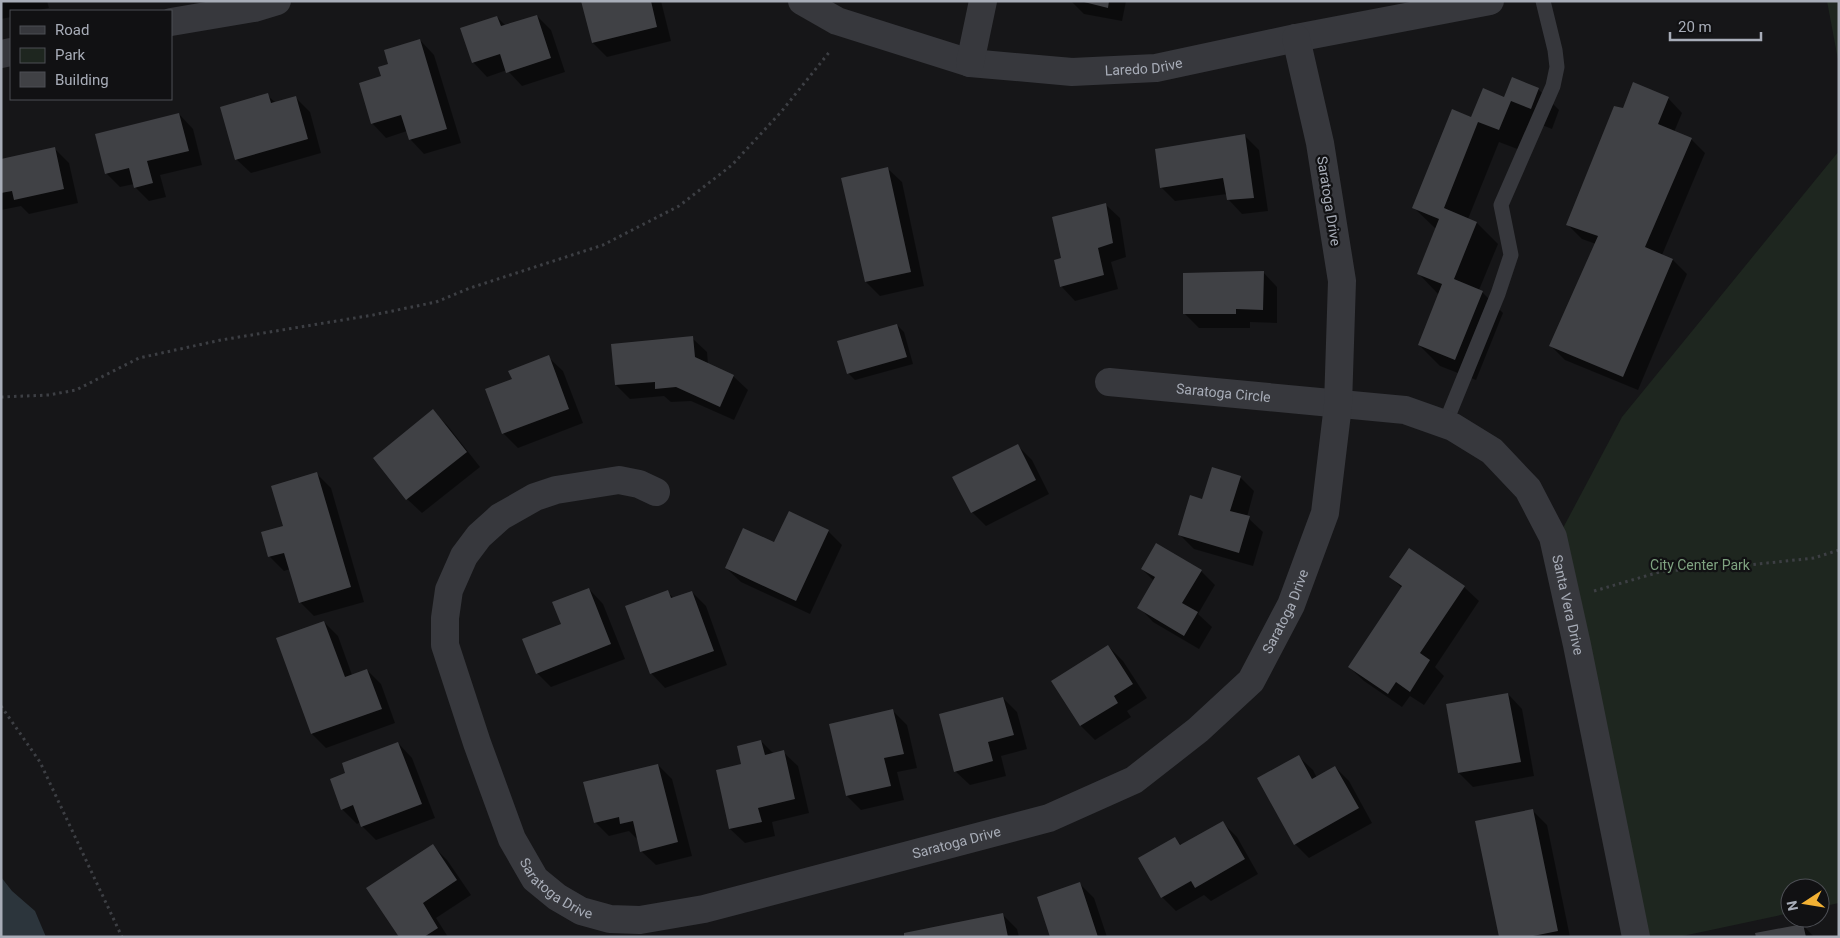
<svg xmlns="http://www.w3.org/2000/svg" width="1840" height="938" font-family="Roboto,sans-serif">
<rect width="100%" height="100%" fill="#161618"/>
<path fill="#1e261f" d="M1827,1h12v64z
M1839,151v752l-19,4v-19h-30v25l-112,24h-42l-82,-392 68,-128z"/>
<path fill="#2c353c" d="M1,877l11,14 23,20 11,26h-45z"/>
<path fill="#0007" d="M1,1h46l2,7 -14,3h-24v6l-10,2z
M582,1h79l10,40 -64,16 -14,-14z
M1071,1h55l-4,20 -38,-7z
M537,16l14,14 14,42 -43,14 -15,-16 -20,7 -14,-15 24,-45 9,9z
M420,40l14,15 27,88 -37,11 -14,-15 -3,-8 -21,7 -14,-15 10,-46 8,-12z
M1538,89l21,21 -7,19 -20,-8 -12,29 -21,-8 -31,77 9,4 21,21 -19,46 3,2 21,21 -27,67 -36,-14 -21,-21 20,-50 -21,-22 18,-44 -22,-21 58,-89 32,-21z
M267,95l9,8 19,-6 15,15 11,41 -70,20 -15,-14z
M1668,98l14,15 -8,19 17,7 14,14 -43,102 11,5 14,14 -49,116 -73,-30 -14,-14 45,-102 -14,-5 -14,-14 55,-116z
M179,114l14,15 9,36 -42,10 6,22 -17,4 -14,-14 -1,-3 -14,3 -14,-14z
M1245,136l14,14 9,61 -26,3 -14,-15 -1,-5 -52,7 -14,-14z
M55,149l14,14 9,40 -49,11 -8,-8 -20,4v-50z
M887,168l15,14 22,104 -44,10 -14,-14z
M1105,204l15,14 6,39 -15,5 7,27 -43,12 -14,-15 1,-27z
M1263,272l14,15v36l-27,-1v6h-51l-15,-15z
M897,325l7,7 9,32 -58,16 -7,-7z
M692,338l15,14 1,12 25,12 15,14 -14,30 -43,-19 -20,1 -7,-6 -34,3 -14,-14z
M548,357l15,14 20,52 -65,25 -15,-15 10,-53z
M433,411l14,14 33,42 -58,46 -15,-14 -33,-41z
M1018,446l14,14 17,34 -63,32 -14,-14z
M317,474l14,14 33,114 -50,14 -14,-14 -10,-33 -6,2 -14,-14 -7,-24 21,-6z
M1240,477l14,14 -7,26 16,15 -10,34 -59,-17 -14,-14 23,-35z
M828,531l14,14 -32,69 -69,-32 -15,-14 49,-24z
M1409,550l55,37 15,14 -44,66 9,9 -20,29 -14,-9 -8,11 -38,-26 -15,-14 53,-79 -11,-11z
M1142,569l59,2 14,14 -17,29 14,13 -13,22 -46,-27 -14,-15 15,-26z
M589,589l14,15 22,55 -74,28 -14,-14 25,-48z
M667,592l7,6 18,-6 14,14 21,59 -62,23 -14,-15z
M324,622l14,14 14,39 15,-5 14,14 14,39 -69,25 -14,-14 -35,-95z
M1108,646l15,15 24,37 -20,13 4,6 -36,23 -14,-14 -28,-44z
M1508,694l14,15 12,67 -61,11 -14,-14 -12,-68z
M1003,698l14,14 10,37 -26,7 5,20 -36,9 -15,-14z
M893,711l14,14 10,43 -20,4 7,28 -43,10 -14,-14z
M761,741l13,13 9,-2 15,14 11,47 -37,9 3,14 -30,7 -15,-14 13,-64z
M398,743l14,15 23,60 -59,22 -14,-14 -1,-4 -4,2 -15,-15 5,-35z
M1298,756l15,14 4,8 18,-11 14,14 23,42 -63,35 -14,-14z
M658,765l14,14 20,77 -36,9 -15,-14 -3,-14 -2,1 -7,-7 -20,5 -14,-14z
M1533,811l14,14 23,112h-70z
M1222,822l15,15 21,37 -47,27 -7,-6 -28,16 -14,-14 13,-59 7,8z
M433,846l14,14 24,35 -35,23 12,19h-48z
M1080,884l14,14 13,39h-55z
M1003,915l14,14 2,8h-113z
M1803,925l11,12h-57z"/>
<path fill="#404145" d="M581,1h70l6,26 -65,16z
M1080,1h29l-1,7z
M537,15l14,43 -45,15 -6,-19 -28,9 -12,-35 37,-12 4,10z
M420,39l27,90 -38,11 -8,-25 -30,9 -12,-41 22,-7 -3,-9 10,-3 -4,-14z
M1512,77l27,11 -8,21 -20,-8 -12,29 -21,-8 -34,86 33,14 -23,57 29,12 -28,69 -37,-15 24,-61 -25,-10 22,-55 -27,-11 40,-99 19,8 12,-29 21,9z
M1633,82l36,15 -11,27 34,14 -47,109 28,12 -50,118 -74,-31 49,-110 -32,-11 48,-119 9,2z
M268,93l3,10 25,-7 12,43 -73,21 -15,-53z
M179,113l10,38 -42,10 6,22 -19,5 -5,-20 -24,6 -10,-40z
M1245,134l9,64 -27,2 -4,-22 -63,10 -5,-39z
M55,147l9,42 -50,11 -2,-9 -11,2v-34z
M888,167l23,105 -46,10 -24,-104z
M1106,203l7,40 -15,5 6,27 -44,12 -6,-27 7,-2 -9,-41z
M1264,271l-1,39 -27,-1v5h-53v-41z
M897,324l10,33 -60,17 -10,-33z
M693,336l2,21 39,18 -14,32 -44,-20 -21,2v-7l-40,3 -4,-41z
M549,355l20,54 -67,25 -17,-45 27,-10 -4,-8z
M433,409l34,43 -61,48 -33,-42z
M1018,444l18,36 -65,33 -19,-36z
M1212,467l29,9 -11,35 20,5 -11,37 -61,-18 12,-40 12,4z
M317,472l34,115 -52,16 -15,-50 -16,4 -7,-25 22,-6 -12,-40z
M789,511l40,19 -33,71 -71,-33 18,-40 31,14z
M1156,543l46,27 -20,33 16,9 -14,24 -47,-28 18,-31 -14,-8z
M1409,548l56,38 -45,67 10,7 -20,32 -14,-10 -8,12 -40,-27 54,-81 -13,-9z
M589,588l22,56 -75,30 -14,-35 39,-15 -9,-22z
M668,590l3,8 21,-7 22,60 -64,23 -25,-68z
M324,621l21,56 22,-8 15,40 -71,25 -35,-96z
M1108,645l25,39 -19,12 4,7 -38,23 -29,-45z
M1508,693l13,69 -63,11 -12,-69z
M1003,697l11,38 -26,7 5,19 -39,11 -15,-58z
M893,709l11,45 -20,4 7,28 -45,10 -17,-72z
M761,740l4,15 19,-5 11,49 -37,9 4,14 -33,7 -13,-59 25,-6 -4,-18z
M398,742l24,62 -61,23 -8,-22 -12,5 -11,-31 15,-6 -3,-10z
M1299,755l13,24 23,-13 24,42 -65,37 -37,-67z
M658,764l20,78 -38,10 -7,-31 -13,3 -1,-7 -25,6 -11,-41z
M1533,809l25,122 -30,6h-29l-24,-116z
M1223,821l22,38 -50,29 -4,-7 -30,17 -23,-40 37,-21 5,8z
M433,844l24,36 -34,23 15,25 -14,9h-25l-33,-49z
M1080,882l18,55h-48l-13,-40z
M1003,913l5,24h-104v-4z
M1803,924l3,13h-50l-1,-4z"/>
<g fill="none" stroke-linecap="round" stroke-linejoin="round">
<path stroke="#3d3f44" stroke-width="3" stroke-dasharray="2.5 4" stroke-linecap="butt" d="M1,397l48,-2 27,-5 63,-32 82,-18 152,-25 63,-13 34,-14 133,-43 76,-39 53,-41 49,-53 50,-62
M1594,591l69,-20 58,-3 93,-10 25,-8
M1,706l39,56 82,175"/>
<path stroke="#37383d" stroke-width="15" d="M1445,424l53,-130 13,-39 -10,-50 52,-119 4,-19 -2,-17 -12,-49"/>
<g stroke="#37383d" stroke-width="28">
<path id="s1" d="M802,1l35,20 133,42 102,9 84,-4 140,-30 194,-37"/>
<path d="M171,22l83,-14 23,-7"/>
<path d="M1,54l10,-2"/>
<path d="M970,63l13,-62"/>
<path id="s2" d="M1109,382l296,28 48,17 39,24 36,38 25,48 24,108 59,292"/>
<path id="s3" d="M656,492l-17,-8 -20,-4 -63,10 -21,7 -35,20 -21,19 -15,20 -15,34 -4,28v27l32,98 35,96 23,40 22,18 24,14 29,8 30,1 64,-11 345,-91 85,-38 64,-50 53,-49 40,-76 34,-92 13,-108 4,-124 -22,-138 -24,-105"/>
</g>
</g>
<g text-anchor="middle" stroke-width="4.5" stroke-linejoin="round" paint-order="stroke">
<g font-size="14" fill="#a8adb8" stroke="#111113">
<text dy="5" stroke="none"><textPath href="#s1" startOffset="354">Laredo Drive</textPath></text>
<text transform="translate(1329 201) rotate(81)" y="5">Saratoga Drive</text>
<text dy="5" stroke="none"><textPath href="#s2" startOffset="115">Saratoga Circle</textPath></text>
<text dy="5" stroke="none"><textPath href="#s2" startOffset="570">Santa Vera Drive</textPath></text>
<text dy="5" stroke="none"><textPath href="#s3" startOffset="1425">Saratoga Drive</textPath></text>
<text dy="5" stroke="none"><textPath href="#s3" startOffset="1005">Saratoga Drive</textPath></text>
<text dy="5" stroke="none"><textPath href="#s3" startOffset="585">Saratoga Drive</textPath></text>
</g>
<g font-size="14" fill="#7fa381" stroke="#111113">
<text x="1700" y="570">City Center Park</text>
</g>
</g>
<rect width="1840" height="938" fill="none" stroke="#a8adb8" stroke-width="5"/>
<rect x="10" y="10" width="162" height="90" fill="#111113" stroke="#4d4f55"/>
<rect x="20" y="26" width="25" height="8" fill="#37383d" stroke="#4d4f55"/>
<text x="55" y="35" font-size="15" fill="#a8adb8">Road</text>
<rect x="20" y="48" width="25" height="15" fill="#1e261f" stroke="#4d4f55"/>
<text x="55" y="60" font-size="15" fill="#a8adb8">Park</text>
<rect x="20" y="72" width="25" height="15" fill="#404145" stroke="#4d4f55"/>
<text x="55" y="85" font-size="15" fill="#a8adb8">Building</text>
<g transform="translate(1805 903) rotate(258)"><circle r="24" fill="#111113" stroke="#4d4f55"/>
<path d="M0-4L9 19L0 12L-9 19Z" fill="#f2b134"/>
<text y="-8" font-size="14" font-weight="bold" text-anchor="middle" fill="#a8adb8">N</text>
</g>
<path d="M1670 32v8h91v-8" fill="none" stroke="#a8adb8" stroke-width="2.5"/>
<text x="1678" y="32" font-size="15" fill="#a8adb8" stroke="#111113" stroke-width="4" paint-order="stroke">20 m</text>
</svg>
